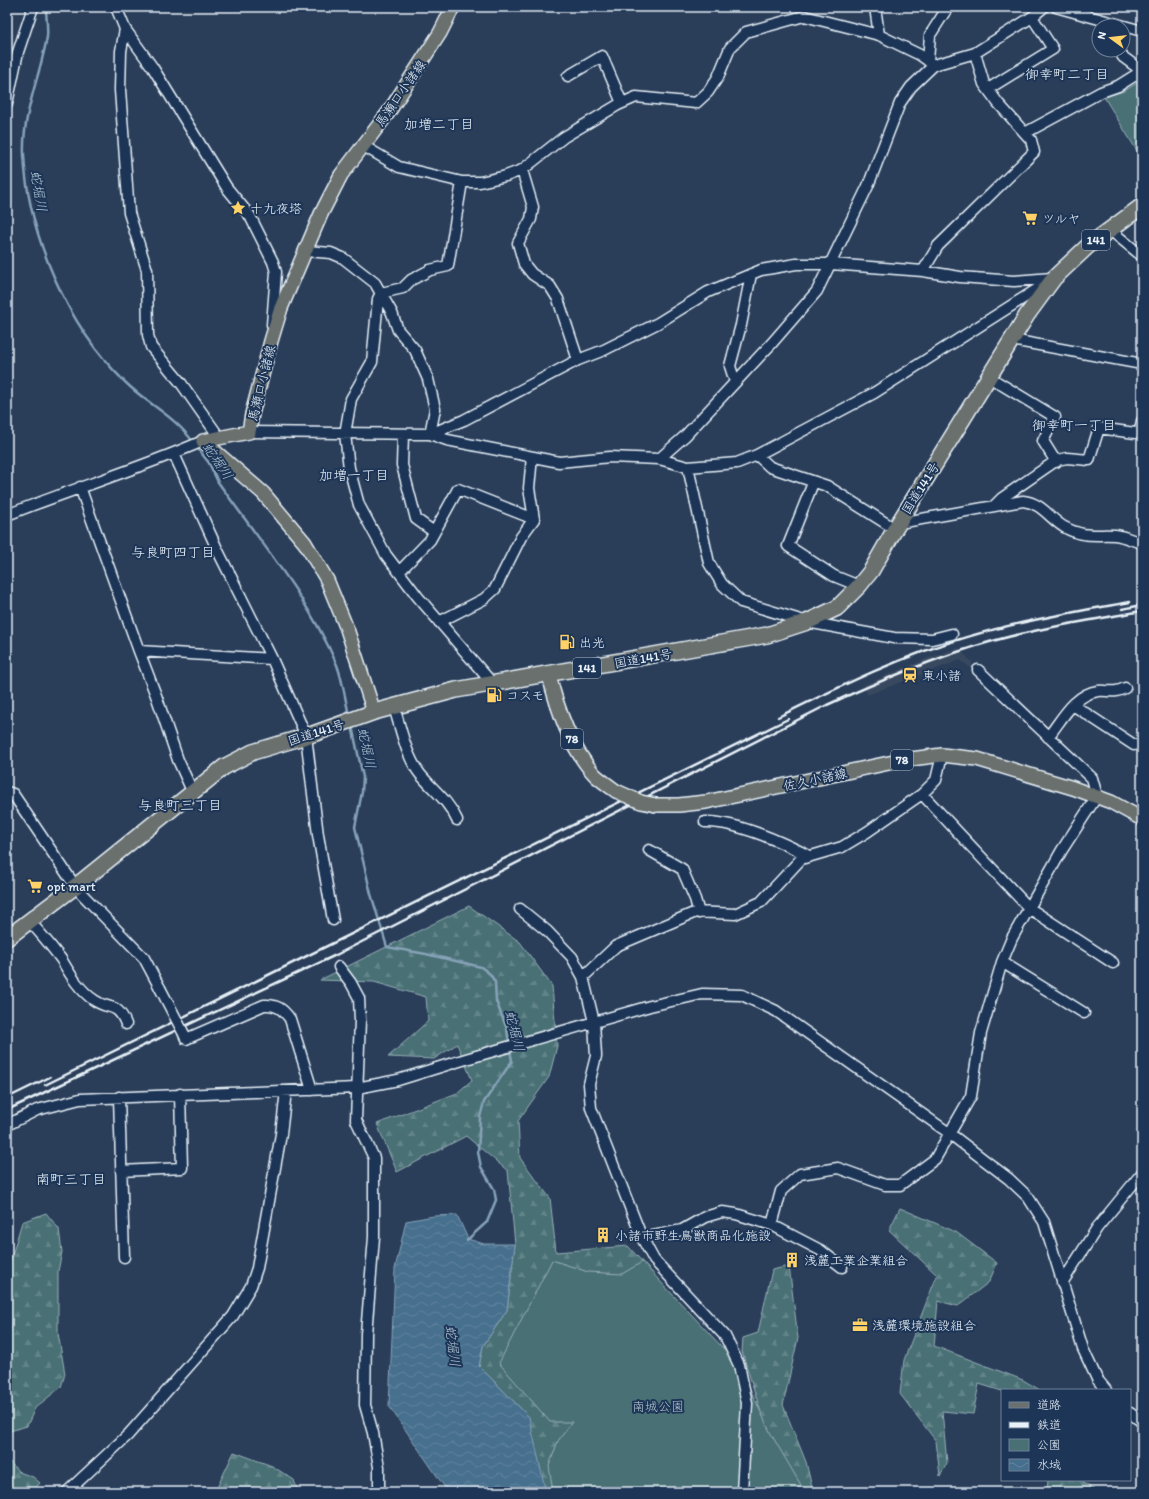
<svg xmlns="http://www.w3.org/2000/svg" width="1149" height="1499" font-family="Itim,'Klee One',sans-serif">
<defs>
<pattern id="forest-firs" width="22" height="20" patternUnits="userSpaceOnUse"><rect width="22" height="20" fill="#487075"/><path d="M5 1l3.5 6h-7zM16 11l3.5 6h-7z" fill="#628589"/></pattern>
<pattern id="water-waves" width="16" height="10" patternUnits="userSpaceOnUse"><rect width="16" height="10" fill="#466f8e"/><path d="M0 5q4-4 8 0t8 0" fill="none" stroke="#61849f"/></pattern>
</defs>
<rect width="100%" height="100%" fill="#2a3e5a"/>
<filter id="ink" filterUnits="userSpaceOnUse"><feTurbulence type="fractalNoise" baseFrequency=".025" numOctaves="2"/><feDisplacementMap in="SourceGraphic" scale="8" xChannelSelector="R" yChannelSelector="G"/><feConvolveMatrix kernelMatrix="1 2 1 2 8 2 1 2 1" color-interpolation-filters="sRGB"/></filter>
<g filter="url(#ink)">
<path fill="#39485e" d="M958,648l14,14 -1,6 -11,-8 -93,35 -3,-10 64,-27z"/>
<path fill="url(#forest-firs)" stroke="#98b0b6" d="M469,906l51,36 32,44 5,60 -8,31 -31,44 2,37 30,40 6,54 72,-6 27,30 -19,216h-95l-12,-75 -50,-51 4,-20 24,-36 8,-66 -7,-73 -42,-35 -69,36 -20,-48 80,-31 15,-13 -15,-36 -23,15 -46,-2 40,-36 -2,-24 -52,-15 -54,-2z
M900,1208l56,24 41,31 -8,19 -31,24 -20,-5 -4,45 89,34 17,10 -38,1 -23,-7 -6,30 -31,-3 5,52 -7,13 -4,-35 -36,-47 4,-34 33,-85 -48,-45z
M46,1213l13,16 3,23 -4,19v62l7,41 -4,13 -26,21 -8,18 -17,5 -3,28 12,13 14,5 7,6 -8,9h-25v-110l3,-2 -3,-5v-40l4,-7 -4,-8v-48l15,-50z
M789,1266l9,72 -15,67 23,57 7,30h-27l-44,-140 1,-14 15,-5 14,-63z
M234,1452l38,14 22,14 4,12h-83z
M1048,1480h30l20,12h-51z"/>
<path fill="#487075" stroke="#98b0b6" d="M1139,82l3,4v73l-38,-62 20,-6z
M552,1260l36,12 34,2 20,-12 97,103 32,69 34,58h-252l-4,-26 9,-25 14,-19h-22l-51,-59z"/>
<path fill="url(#water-waves)" stroke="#87a3b8" d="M457,1215l11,24 16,5h31l-8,66 -24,36 -4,20 50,51 16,71 -4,4h-93l-59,-86 6,-137 11,-48 28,-5z"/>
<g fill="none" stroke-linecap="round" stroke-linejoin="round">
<path stroke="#87a3b8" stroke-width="2.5" d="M46,7c0,10 2,20 1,30 -7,40 -25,77 -23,118 4,80 43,171 101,227 22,22 50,34 68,60
M196,446l13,17 9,19c41,58 91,117 119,183 6,16 8,34 12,50
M352,726l11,51 -1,15 -7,35 16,67 16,53 39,7 55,13 9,7 5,8 1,19 11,28 2,15
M467,1240l20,-18 9,-22 -2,-11 -13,-22 -3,-15 2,-35 4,-15 28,-41 -2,-12"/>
<g stroke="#e8f1f8" stroke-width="13">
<path id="minor" d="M116,7l9,22 28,39 74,120 23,28 23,46 3,10 -4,53
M875,7l4,28
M1056,7l86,24
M125,29l-4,22 -1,39 9,123 18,57 1,65 3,12 30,36 38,54
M1119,50l4,7 19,14
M928,61l2,-26 18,-28
M568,76l34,-20 20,47
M988,89l65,-40 -21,-32
M7,104l11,-52 15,-45
M1025,133l76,-41 17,-6 24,-15
M362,145l37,22 63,15h18l26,-6 16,-6 42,-33 54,-32 18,-8 60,6 12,-11 10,-15 12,-29 16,-16 58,-16 75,19 41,20 14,10
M522,170l11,37 -2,12 -13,24 6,21 8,10 18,12 8,13 20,61
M462,182l-14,84 -18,4 -19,10 -8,8 -22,5 -3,6 -6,63 -21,37 -6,35 4,34 10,37 27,50 32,42 74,86
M1109,229l33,27
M306,251l25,2 12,5 32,25 17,30 6,17 17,20 13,29 7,30 -5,25
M923,271l15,-25 96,-94 -3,-12 -33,-37 -14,-19 -9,-31
M1012,340l130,24
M989,377l66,40 -12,24 13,21
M735,382l-5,-16 11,-41 10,-51
M249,432l181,2 17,6 112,22 51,-5 49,2 29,8 49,-4 20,-8 117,-62 173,-110
M403,434l-1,31 14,54 18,13
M430,434l34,-14 114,-60 26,-10 54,-27 50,-31 53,-22 35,-6h35l92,7 37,6 54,4 38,-3
M174,454l44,97 54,108 34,77 12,99 15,85
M757,455l13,12 57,19 68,43
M532,457l-3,31 5,31
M659,459l26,-23 87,-93 45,-52 51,-105 32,-83 11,-16 23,-22 41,-12 57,-36 12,-10
M688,467l21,96 13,21 19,18 66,20 87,16 38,1 20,-5
M813,483l-25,63 46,30 25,10
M80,487l59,164 18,47 21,62 15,33
M994,506l8,-8 55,-38 10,-2 22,2 10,-32 36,5 5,-2 2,-10
M7,515c65,-26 132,-46 196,-74
M899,523l124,-22c19,2 26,17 41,26 20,11 31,7 51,8 9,1 19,6 27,8
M399,572l31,-32 28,-51 76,30 -13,18 -26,52 -11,10 -45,23
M139,651l133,8
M1073,705l61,40
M394,707c7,22 12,49 26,67 13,16 28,26 37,46
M1048,737c13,-16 26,-43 50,-46 11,-1 15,3 27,-3
M7,792l6,2 58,86 10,13 63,65 16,30
M922,794l107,114 84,55
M705,822c30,-1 77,20 104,34
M649,850l33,19 13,30 4,14
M520,909l27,22 25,26 11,20 11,45 2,34 -7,28 2,24 51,130 12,22 71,76 14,29 8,38 -5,89
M29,921c12,12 22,25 32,38 9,15 18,31 33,41 15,11 23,1 32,24
M1002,962l82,51
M339,967l12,16 8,15 1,22 -4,100 18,38v79l-8,97 -1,71 8,28 6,34v25
M583,977l33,-31 80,-34 39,2 26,-12 40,-43 41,-12 25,-15 55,-38 14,-14 6,-25
M184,1034l2,5 78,-34c12,-1 19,4 26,14l22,71
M119,1097l5,160
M7,1125l30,-15 43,-11 277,-11 41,-8 68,-21 184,-53 52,-12 40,1 34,16 173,122 60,46 19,18 16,25 39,127 14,30 9,11
M121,1171l61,-3 -2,-74
M772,1225l9,-34 19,-17 38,-6 47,17h15l35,-26 36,-63 10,-63 21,-71 10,-24 50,-88 35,-54 -5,-18 -114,-108
M642,1238l40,-8 23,-13 17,-5 14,2 36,11 48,25 22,17
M1062,1283l35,-55 45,-55
M1130,1413l12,9
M67,1492l61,-57 105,-119 18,-30 6,-18 24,-134 5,-43"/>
</g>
<g stroke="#e8f1f8" stroke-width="16">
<path id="major" d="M203,441l46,-9 3,-18 19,-73 10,-33 40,-94 20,-39 47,-62 52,-80 13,-26
M203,441l60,52 42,50 22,37 20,49 27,83
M549,675c8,33 23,76 47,101 6,5 13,10 20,15
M656,805h23l27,-3 197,-42 39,-5 35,4 96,29 38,14 31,17"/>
</g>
<g stroke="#e8f1f8" stroke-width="18">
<path id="highway" d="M7,938l74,-56 143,-115 29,-15 60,-18 61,-22 82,-22 311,-55 40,-13 30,-14 22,-22 12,-15 24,-42 132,-214 27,-37 34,-32 54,-40"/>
</g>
<use href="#minor" stroke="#1d3557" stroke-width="10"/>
<use href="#major" stroke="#6a706d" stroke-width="13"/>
<use href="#highway" stroke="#6a706d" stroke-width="15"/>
<path stroke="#e8f1f8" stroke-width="2.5" d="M1122,609l20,-4
M778,717c61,-30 123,-61 189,-80 53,-16 108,-25 163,-35
M45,1085l743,-366
M7,1098l43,-21
M7,1110l329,-155 491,-250c48,-22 97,-43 149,-59 54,-17 111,-25 166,-35"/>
<g stroke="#e8f1f8" stroke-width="13" stroke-linecap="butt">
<path id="minor-bridge" d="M160,988l24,46"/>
</g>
<g stroke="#e8f1f8" stroke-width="16" stroke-linecap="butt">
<path id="major-bridge" d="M616,791l25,11 15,3"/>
</g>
<use href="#minor-bridge" stroke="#1d3557" stroke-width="10"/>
<use href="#major-bridge" stroke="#6a706d" stroke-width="13"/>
</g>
</g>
<defs>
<g id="sight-bare" transform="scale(1.2)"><path d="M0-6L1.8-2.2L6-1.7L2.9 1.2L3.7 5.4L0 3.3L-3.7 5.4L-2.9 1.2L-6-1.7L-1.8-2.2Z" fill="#ffd166" stroke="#1d3557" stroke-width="2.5" paint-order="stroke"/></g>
<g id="supermarket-bare" transform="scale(1.2)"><path d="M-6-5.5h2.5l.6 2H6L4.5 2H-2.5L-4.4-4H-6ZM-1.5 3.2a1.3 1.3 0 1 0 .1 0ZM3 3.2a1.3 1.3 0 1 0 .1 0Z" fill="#ffd166" stroke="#1d3557" stroke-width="2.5" paint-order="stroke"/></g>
<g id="fuel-bare" transform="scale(1.2)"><path d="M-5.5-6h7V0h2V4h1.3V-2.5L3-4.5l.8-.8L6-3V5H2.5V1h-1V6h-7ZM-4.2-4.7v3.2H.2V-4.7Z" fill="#ffd166" stroke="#1d3557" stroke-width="2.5" paint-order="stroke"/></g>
<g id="station-bare" transform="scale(1.2)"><path d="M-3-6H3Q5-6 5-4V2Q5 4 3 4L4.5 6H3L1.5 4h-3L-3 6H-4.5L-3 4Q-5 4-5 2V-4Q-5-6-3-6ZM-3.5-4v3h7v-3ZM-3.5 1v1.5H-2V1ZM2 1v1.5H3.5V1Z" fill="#ffd166" stroke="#1d3557" stroke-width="2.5" paint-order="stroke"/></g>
<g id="building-bare" transform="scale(1.2)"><path d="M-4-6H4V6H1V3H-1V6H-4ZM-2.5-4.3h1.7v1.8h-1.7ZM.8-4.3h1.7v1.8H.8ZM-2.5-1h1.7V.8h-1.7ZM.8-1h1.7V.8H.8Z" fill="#ffd166" stroke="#1d3557" stroke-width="2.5" paint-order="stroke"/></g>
<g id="office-bare" transform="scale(1.2)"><path d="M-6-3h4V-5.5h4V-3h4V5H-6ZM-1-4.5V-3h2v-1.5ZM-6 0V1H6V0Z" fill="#ffd166" stroke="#1d3557" stroke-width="2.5" paint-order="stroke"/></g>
</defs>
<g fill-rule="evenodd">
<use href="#sight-bare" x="238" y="208"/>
<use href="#supermarket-bare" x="1030" y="218"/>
<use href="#fuel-bare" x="567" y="642"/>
<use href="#station-bare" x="910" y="675"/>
<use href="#fuel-bare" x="494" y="695"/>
<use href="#supermarket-bare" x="35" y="886"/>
<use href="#building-bare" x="603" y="1235"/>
<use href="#building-bare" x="792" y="1260"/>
<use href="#office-bare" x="860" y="1325"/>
</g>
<g text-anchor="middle" stroke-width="4" stroke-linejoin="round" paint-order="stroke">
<g fill="#1d3557" stroke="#abb9c8" stroke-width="1">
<rect x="1082" y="230" width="28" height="20" rx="3"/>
<rect x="573" y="658" width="28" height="20" rx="3"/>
<rect x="561" y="729" width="22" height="20" rx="3"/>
<rect x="891" y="750" width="22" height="20" rx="3"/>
</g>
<g font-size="12" font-weight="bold" fill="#e8f1f8">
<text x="1096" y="244">141</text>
<text x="587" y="672">141</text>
<text x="572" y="743">78</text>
<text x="902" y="764">78</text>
</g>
<g font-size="13" fill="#e8f1f8" stroke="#1d3557">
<text transform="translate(400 93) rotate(-55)" y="5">馬瀬口小諸線</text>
<text transform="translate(261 383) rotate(-76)" y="5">馬瀬口小諸線</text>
<text transform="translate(920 488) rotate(-58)" y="5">国道141号</text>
<text transform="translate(643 658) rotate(-10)" y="5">国道141号</text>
<text transform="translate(316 732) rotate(-18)" y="5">国道141号</text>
<text transform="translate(815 779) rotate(-12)" y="5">佐久小諸線</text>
</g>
<g font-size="13" fill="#e8f1f8" stroke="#1d3557" text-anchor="start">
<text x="250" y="213">十九夜塔</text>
<text x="1042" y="223">ツルヤ</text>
<text x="579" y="647">出光</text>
<text x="922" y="680">東小諸</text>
<text x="506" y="700">コスモ</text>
<text x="47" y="891">opt mart</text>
<text x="615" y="1240">小諸市野生鳥獣商品化施設</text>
<text x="804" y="1265">浅麓工業企業組合</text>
<text x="872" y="1330">浅麓環境施設組合</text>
</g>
<g font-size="13" fill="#b0c4ca" stroke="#1d3557">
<text x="658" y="1411">南城公園</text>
</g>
<g font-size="14" fill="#e8f1f8" stroke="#1d3557">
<text x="1067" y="79">御幸町二丁目</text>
<text x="439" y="129">加増二丁目</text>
<text x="1074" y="430">御幸町一丁目</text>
<text x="354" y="480">加増一丁目</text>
<text x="173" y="557">与良町四丁目</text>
<text x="180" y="810">与良町三丁目</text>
<text x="71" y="1184">南町三丁目</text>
</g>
<g font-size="14" font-style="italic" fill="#afc4d3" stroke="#1d3557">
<text transform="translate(39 191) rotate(80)" y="5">蛇堀川</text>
<text transform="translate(218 461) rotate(56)" y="5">蛇堀川</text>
<text transform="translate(367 748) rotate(78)" y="5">蛇堀川</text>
<text transform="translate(515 1031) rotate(76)" y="5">蛇堀川</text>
<text transform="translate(453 1346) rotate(83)" y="5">蛇堀川</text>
</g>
</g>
<rect width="1149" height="1499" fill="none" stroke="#1d3557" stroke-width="24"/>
<rect x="12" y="12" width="1125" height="1475" fill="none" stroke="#e8f1f8" stroke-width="1.5" filter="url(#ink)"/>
<rect x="1001" y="1389" width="130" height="92" fill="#1d3557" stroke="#6e8097"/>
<rect x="1009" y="1402" width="20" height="6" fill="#6a706d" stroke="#6e8097"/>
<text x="1037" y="1409" font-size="12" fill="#e8f1f8">道路</text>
<rect x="1009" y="1422" width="20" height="6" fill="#e8f1f8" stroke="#6e8097"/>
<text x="1037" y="1429" font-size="12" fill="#e8f1f8">鉄道</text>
<rect x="1009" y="1439" width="20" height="12" fill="#487075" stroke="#6e8097"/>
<text x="1037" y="1449" font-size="12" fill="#e8f1f8">公園</text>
<rect x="1009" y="1459" width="20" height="12" fill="url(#water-waves)" stroke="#6e8097"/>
<text x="1037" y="1469" font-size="12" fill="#e8f1f8">水域</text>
<g transform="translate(1111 38) rotate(285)"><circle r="19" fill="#1d3557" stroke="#6e8097"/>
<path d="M0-3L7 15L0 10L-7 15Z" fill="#ffd166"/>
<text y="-6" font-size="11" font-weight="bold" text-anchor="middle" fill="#e8f1f8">N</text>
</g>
</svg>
